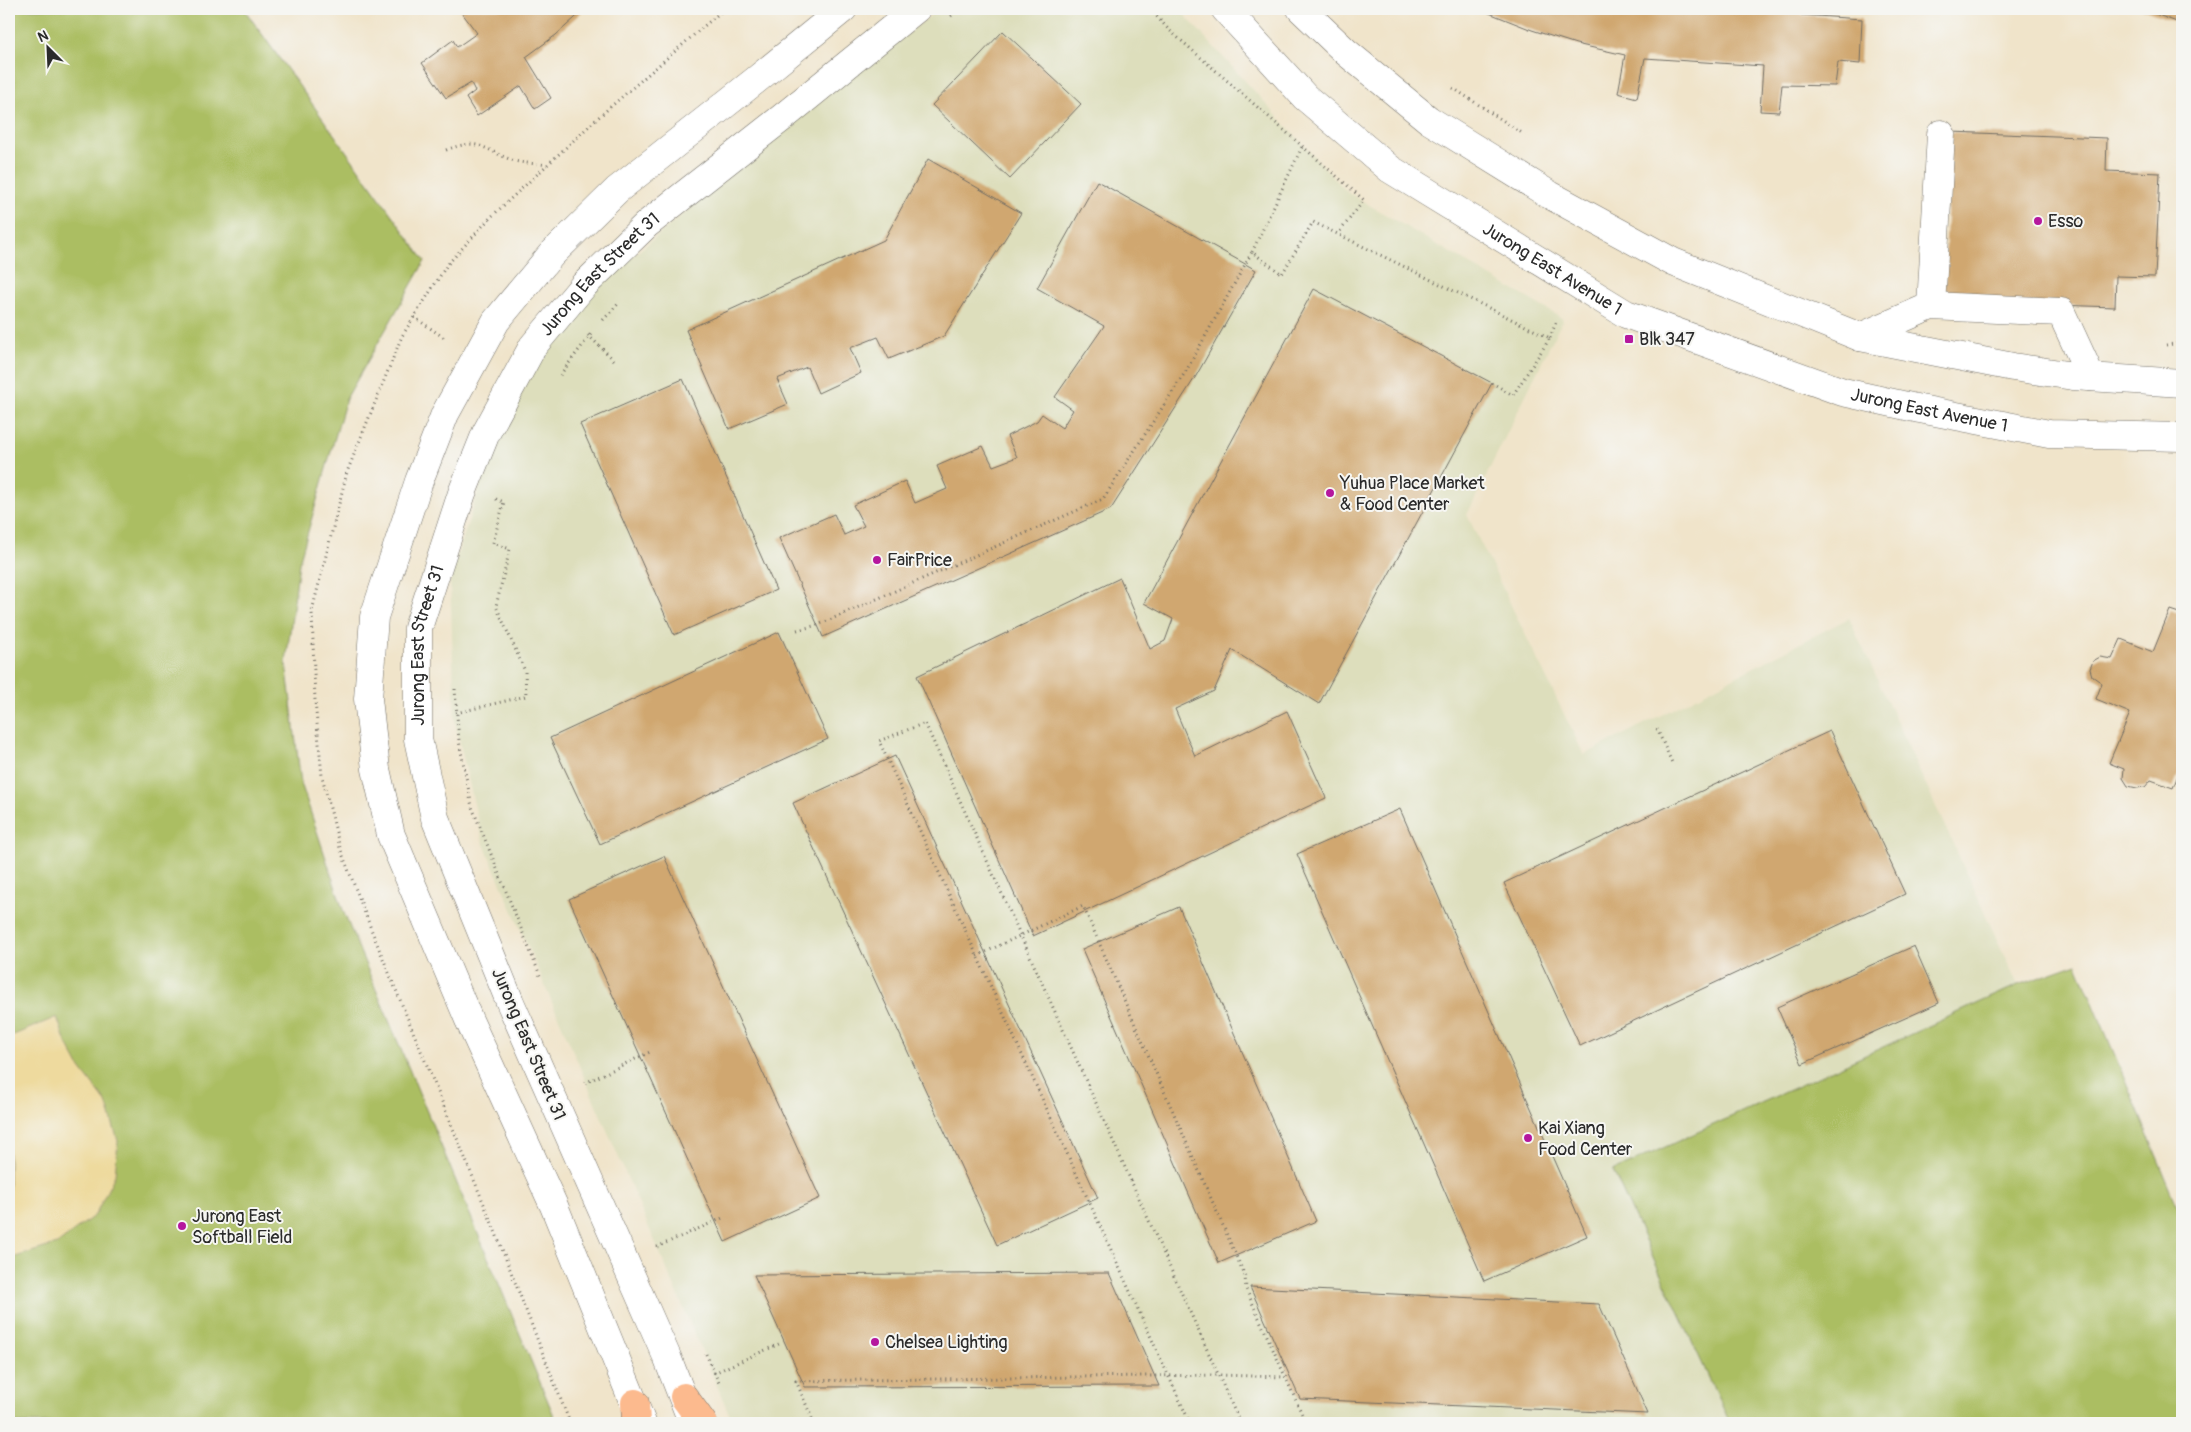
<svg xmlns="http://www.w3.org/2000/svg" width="2191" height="1432" font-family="Pangolin,sans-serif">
<rect width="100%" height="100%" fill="#f6f6f2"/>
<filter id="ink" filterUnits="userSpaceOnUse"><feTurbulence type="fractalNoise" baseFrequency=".02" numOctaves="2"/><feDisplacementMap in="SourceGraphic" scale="10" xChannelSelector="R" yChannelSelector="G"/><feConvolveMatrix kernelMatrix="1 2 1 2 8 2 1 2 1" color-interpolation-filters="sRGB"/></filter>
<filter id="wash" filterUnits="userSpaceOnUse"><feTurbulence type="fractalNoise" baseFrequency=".0096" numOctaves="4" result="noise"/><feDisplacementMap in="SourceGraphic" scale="20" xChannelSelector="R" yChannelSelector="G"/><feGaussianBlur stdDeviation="1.12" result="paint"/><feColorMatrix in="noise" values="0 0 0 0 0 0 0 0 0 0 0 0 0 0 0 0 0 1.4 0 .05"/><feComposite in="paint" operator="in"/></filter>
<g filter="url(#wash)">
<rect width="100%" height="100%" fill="#f0e4ca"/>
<path fill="#dddebc" d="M939,9h240l168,183 216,127 -96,196 117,240 265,-137 169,367 -405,186 117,252h-997l-250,-581 -28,-120 -5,-144 52,-160 72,-113 215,-179z"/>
<path fill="#abbe62" stroke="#6b7446" d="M9,9h235l181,252 -79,138 -47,164 -13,99 15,121 43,130 213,510h-548z
M2077,964l105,253v206h-452l-117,-252 405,-186z"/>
<path fill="#eeda9e" stroke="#8c8264" d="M57,1017l8,23 15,28 26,34 12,39 -3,34 -20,40 -38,29 -48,15v-222z"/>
<g id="blocks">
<path fill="#d0a76f" d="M459,9h126l-29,26 -30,22 25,41 -16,11 -14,-23 -44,30 -11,-18 9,-7 -4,-8 -25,15 -24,-35 31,-23 4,7 20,-14z
M1479,9h323l-1,6 61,4 -2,45 -22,-2 -3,24 -53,-1 -3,27 -19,-1 3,-45 -118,-8 -8,40 -19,-5 7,-38 -49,-11 -44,-14z
M2142,9h40v15z
M1003,31l78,73 -71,75 -78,-74z
M1951,132l156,6 -1,33 54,2 -5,104 -39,-1 -1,31 -172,-6z
M928,159l93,54 -77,123 -55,23 -11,-22 -28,11 11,25 -43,20 -11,-26 -30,12 11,25 -59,25 -43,-99 198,-90z
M1097,181l159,89 -60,106 -85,133 -288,128 -44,-99 55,-24 10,21 20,-9 -11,-21 52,-24 10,22 32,-14 -10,-23 46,-20 10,20 24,-9 -10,-21 30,-15 5,-7 20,14 11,-18 -18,-13 49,-71 -67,-38z
M1314,289l178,94 -173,321 -87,-54 -18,41 -39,18 20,47 92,-45 39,87 -293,138 -116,-260 203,-98 30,71 15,-8 8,-22 -29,-16z
M683,379l93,211 -102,45 -94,-211z
M2170,610l12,4v151l-9,23 -22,-8 -6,7 -8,1 -9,-2 -5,-8 1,-9 -15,-6 21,-50 -34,-14 6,-16 -10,-7 -2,-7 3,-8 7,-4 12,2 9,-20 32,13z
M779,632l49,107 -228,105 -50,-106z
M1830,731l75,163 -325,152 -76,-163z
M895,756l203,442 -101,47 -204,-442z
M1400,809l187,427 -103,45 -187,-427z
M664,856l156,342 -95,44 -156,-343z
M1179,907l137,314 -97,42 -137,-314z
M1914,946l25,57 -137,61 -25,-57z
M1109,1273l50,113 -354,1 -51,-112z
M1250,1287l349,17 49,110 -348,-15z"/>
</g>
</g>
<g filter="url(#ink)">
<use href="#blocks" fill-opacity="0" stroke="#706c63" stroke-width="1"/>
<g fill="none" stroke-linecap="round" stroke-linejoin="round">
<g stroke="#706c63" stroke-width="29">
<g id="minor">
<path id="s1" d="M1225,9l80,88 85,72 236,145 217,78 77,17 129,25 133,3"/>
<path d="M1301,9l45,43 83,68 121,75 123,67 187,75 153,30 60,9 109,7"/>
<path d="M1931,306l10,-172"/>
<path d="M1860,337l71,-31 130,6 30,65"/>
<path id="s2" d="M691,1419l-24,-62 -157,-355 -75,-184 -17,-79v-111l44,-135 24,-60 47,-87 51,-61 63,-61 136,-107 133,-108"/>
<path d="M642,1423l-88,-217 -85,-186 -78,-185 -15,-66 -8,-70 6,-82 45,-136 26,-67 51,-93 55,-66 66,-65 139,-110 87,-71"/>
</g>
</g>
<g stroke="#706c63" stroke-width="29">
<path id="major" d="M684,1397l19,26
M635,1403l1,20"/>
</g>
<path stroke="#706c63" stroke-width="3" stroke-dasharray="1 4" stroke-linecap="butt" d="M1150,9l18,20 196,171 -26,34
M951,16l9,-7
M1453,88l69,45
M446,150c34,-13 36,-1 66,10 11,4 24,3 35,5
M1252,252l50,-105
M414,317l32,22
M603,320l15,-16
M588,335l27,26
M1550,338l6,-16
M2166,345l16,-2
M560,375l31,-41
M797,630l21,-5 285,-126 83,-128 66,-119 30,22 31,-52 237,116 -37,57 -21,-12
M455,689l4,52 13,66 69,171
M456,713l70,-17 -1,-25 -29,-65 14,-57 -17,-6 11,-41 -8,-3
M1657,729l16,36
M977,956l106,-50 162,370 1,13 60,134
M585,1083l67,-32
M657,1247l68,-30
M706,1354l13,29
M714,1373l65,-29
M570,1423l-75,-192 -122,-297 -33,-86 -18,-72 -7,-75 -3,-90 35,-139 55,-136 45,-71 43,-47 111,-103 123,-106
M814,1423l-18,-42 422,-6 67,2
M1190,1423l-311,-682 46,-18 315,700"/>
<use href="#minor" stroke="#fff" stroke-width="28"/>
<use href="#major" stroke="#fcba8e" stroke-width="28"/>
</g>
</g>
<g fill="#b5179e" stroke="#f6f6f2" stroke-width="2">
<circle cx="2038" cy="221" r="5"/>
<rect x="1624" y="334" width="10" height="10" rx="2.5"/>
<circle cx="1330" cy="493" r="5"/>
<circle cx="877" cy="560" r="5"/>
<circle cx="1528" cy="1138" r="5"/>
<circle cx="182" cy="1226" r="5"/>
<circle cx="875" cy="1342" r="5"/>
</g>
<g text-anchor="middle" stroke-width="4" stroke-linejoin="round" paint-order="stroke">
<g font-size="18" fill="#2b2b2b" stroke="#f6f6f2" text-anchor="start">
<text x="2048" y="227">Esso</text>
<text x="1639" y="345">Blk 347</text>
<text x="1340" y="489">Yuhua Place Market<tspan x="1340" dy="21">&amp; Food Center</tspan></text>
<text x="887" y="566">FairPrice</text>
<text x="1538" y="1134">Kai Xiang<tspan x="1538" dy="21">Food Center</tspan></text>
<text x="192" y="1222">Jurong East<tspan x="192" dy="21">Softball Field</tspan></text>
<text x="885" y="1348">Chelsea Lighting</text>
</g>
<g font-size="18" fill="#2b2b2b" stroke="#f6f6f2">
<text dy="6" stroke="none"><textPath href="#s1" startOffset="421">Jurong East Avenue 1</textPath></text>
<text dy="6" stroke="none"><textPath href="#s2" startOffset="1249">Jurong East Street 31</textPath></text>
<text dy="6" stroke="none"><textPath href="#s1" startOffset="826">Jurong East Avenue 1</textPath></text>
<text dy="6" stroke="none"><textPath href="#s2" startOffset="829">Jurong East Street 31</textPath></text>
<text transform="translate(529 1044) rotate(67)" y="6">Jurong East Street 31</text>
</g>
</g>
<rect width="2191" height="1432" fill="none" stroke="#f6f6f2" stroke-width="30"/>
<g transform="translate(48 48) rotate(336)" stroke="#f6f6f2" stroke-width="4" paint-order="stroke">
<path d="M0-4L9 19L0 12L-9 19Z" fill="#2b2b2b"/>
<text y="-8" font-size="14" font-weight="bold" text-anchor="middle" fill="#2b2b2b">N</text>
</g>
</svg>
